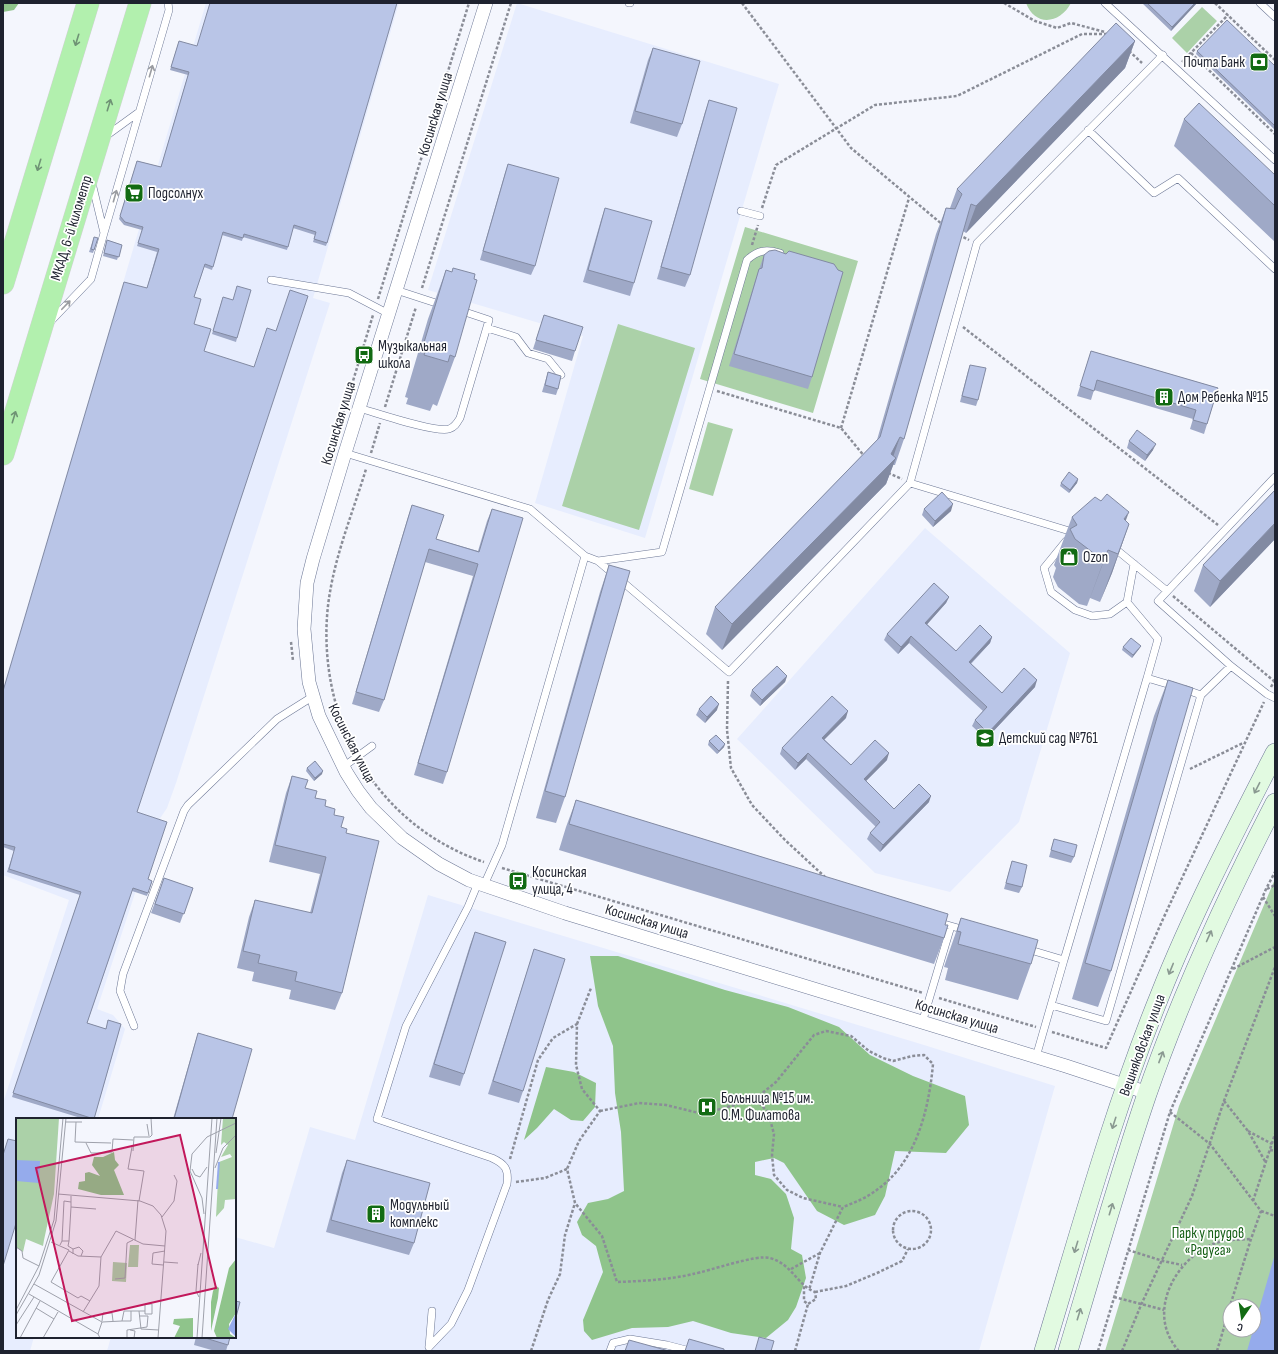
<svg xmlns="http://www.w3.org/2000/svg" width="1278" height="1354" font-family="'Sofia Sans Condensed',sans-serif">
<rect width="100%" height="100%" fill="#f4f6fd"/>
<path fill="#e7edfe" d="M206,3h193l-86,295 17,5 -154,480 -9,25 -8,12 -62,189 16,6 12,14 -27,90h-81v218h17l-4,14h-27v-248l66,-203 -66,-25v-187z
M517,3l262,81 -134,454 -110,-35 48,-167 -155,-46z
M925,528l145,125 -51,169 -69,70 -75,-19 -138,-134z
M428,895l496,150 131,41 -76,265h-872l4,-14h124v-100l39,11 36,-121 45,13z"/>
<path fill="#abd1a8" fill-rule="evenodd" d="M1026,3h45c-11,21 -36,24 -45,0z
M1202,7l15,14 -30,32 -15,-15z
M745,227l113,34 -45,152 -113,-34z
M618,324l77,24 -56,182 -77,-24z
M708,422l25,7 -20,67 -24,-7z
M1275,879v472h-170l74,-245zM1230,1306h24v24h-24z"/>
<path fill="#8fc48b" d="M3,3h16l-5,7 -11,2z
M590,956h28l107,34 63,17 51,20 31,28 43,21 52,20 4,29 -23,28 -51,-2 -10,45 -10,19 -31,10 -27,-14 -33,-48 -10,-5 -19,4v13l16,4 15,15 8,24 -3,31 11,6 4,23 -10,29 -8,13 -22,18 -35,-5 -38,-12 -25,6 -36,1 -40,12 -8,-9 -1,-11 20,-48 -7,-26 -14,-11 -5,-13 11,-19 20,-4 16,-8 -3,-59 -6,-39 -2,-47 -15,-40z
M546,1067l28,5 22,11 -1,24 -12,14 -12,-1 -17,-11 -17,19 -13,12z"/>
<path fill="#95abec" d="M1275,1254v97h-28z"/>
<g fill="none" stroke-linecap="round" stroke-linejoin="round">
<g stroke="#6c7795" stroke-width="8">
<path id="service" d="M629,3h1
M1105,3l170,157
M1260,3l15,14
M1088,130l66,63 24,-15 97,91
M106,136l33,-24
M741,211l19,5
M104,233l65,-223 -1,-7
M271,280l78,13 40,21
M396,290l46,15
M51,321l40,-42 13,-46 -12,-50
M487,328l29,9 12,16 20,6 13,16
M359,408c18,5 76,25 90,21 6,-2 8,-6 11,-11l29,-98 -30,-10
M345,453l185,56 55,47 13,5 131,111 181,-189 67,-240 186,-188
M1275,477l-117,124 73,65 36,28 8,4
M910,483l166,50
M1066,541l-22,27 7,24 24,18 17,6 18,-2 17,-12 7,-38
M1112,546l55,45
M598,561l64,-9 85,-292c11,-10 19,-11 33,-7
M1127,602l31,37 -11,39 27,8
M1184,689l17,6 30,-29
M343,767l29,-21
M484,885l18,-40 83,-289
M937,922l28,8
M1027,949l37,11 -28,97
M1064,960l83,-282
M1051,1005l55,16 95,-326
M922,1023l29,-97
M134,1026l-14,-35 3,-17 61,-163 4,-6 89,-86 35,-22
M429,1347l22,-23 17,-34 39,-106c2,-15 -2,-20 -15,-26l-115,-39 29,-93 62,-119 10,-24
M429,1347l3,-36
M610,1351l3,-8 17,-4 37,6 23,6"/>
</g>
<g stroke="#6c7795" stroke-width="14">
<path id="minor" d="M486,3l-141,450 -32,106 -6,24 -3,46 5,53 10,34 27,56 12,19 13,17 31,30 37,26 30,16 96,33 501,153 82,27"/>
</g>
<g stroke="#6c7795" stroke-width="20">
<path id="secondary" d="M1044,1351c36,-119 69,-240 116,-356 33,-83 74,-162 115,-242
M1068,1351c26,-86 50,-172 79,-257 35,-101 79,-196 128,-291"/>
</g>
<g stroke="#d2d3d5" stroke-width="23">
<path id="trunk" d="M3,283l85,-280
M3,454l137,-451"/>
</g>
<path stroke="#8a8d97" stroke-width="2.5" stroke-dasharray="3 2" stroke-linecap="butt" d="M742,3l109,145 92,77
M1004,3l31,18 22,7 14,-5 34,9
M1215,3l60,57
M1129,51l13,12
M1191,53l84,81
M1182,62l46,-47
M762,208l14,-43 99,-60 82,-9 125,-62h28
M959,235l10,5
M752,245l6,-20
M422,288l89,-285
M378,299l91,-296
M963,327l255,198
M717,391l124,37 24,29
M385,407l31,-100
M343,414l30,-99
M841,428l68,-230
M371,453l9,-30
M888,473l14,6
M1173,596l102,86
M291,642l2,19
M728,681l-1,49 4,38 21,37 33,35 40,37
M1271,687l4,-7
M353,748c-24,-46 -32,-105 -23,-156 7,-42 24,-83 36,-123
M361,763c28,47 72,82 123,99
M1190,769l53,-26
M502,868l421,125
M1267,889l8,-4
M1263,897l12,19
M1233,969l42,-22
M939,998l97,29
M577,1024l14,-36
M1052,1032l54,16 57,-129 101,-217
M755,1099l21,-17 38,-47 12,-4 25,5 18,15 14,7 10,3 19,-5 12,-1 9,9c-4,44 -16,97 -55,125 -10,8 -22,13 -35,18l-23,46 -11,37
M1224,1101l24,30 18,32
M600,1111l39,-8 27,2 37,9 52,-15 13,13 6,22 -2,21 2,20 13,15 16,8 40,9
M1170,1112l40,32 51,67 -10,28 -21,67
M1248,1131l24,13
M1270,1150l5,1
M510,1159l28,-99 15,-22 24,-14 -1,41 6,24 18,22 -21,30 -12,28
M516,1182l29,-4 22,-9 8,34 27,33 15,46c25,-1 51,-2 76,-8 16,-3 64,-20 77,-16 22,6 27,27 45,34l1,7 -8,5 -4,-3v-15
M1253,1201l22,-67
M893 1230a19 19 0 1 1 38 0a19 19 0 1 1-38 0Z
M1261,1211l14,5
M1128,1250l35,11 19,4
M791,1269l29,-16
M815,1292l31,-6 31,-13 25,-12 6,-12
M1114,1297l50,13
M531,1351l17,-51 12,-26 5,-39 10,-32
M795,1351l13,-47
M1098,1351l72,-239 96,-223 9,-17
M1122,1351l19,-46 51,-109 32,-95 51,-134
M1179,1351c-33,-36 -6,-89 32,-106 12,-6 27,-5 40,-6
M1217,1351l13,-44"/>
<use href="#service" stroke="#fff" stroke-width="7"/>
<use href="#minor" stroke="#fff" stroke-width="13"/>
<use href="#secondary" stroke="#e2fae1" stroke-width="19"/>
<use href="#trunk" stroke="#b2f0ae" stroke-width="22"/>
</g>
<path fill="#9fa9c7" d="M1142,3h55l-26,28z
M1135,41l-10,27 -159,165 -3,-2 -59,208 -9,26h-2l-7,19 -164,166 -16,-16 9,-27 162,-167 59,-206 10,-26h4l7,-19z
M178,44l149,199 -1,3 -13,-4 2,-7 -22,-7 -6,22 -44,-13 -1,4 -20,-6 -10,35 -8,-3 -10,30v27l10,27 -67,461 11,67 4,2 -5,15 -15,-5 -45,132 19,6 15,-5 -27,95h-10l-72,-22 68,-202 -73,-23 7,-21 -11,-4v-157l144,-402 10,-36 -20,-6 5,-16 -18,-5 -5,-6 18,-58 24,6 27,-92 -18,-5z
M653,48l29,76 -5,13 -47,-14 18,-63z
M1197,51l78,15v64l-79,-76z
M709,100l-19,175 -5,12 -28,-8 48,-167z
M1184,119l91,56v67l-101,-96z
M508,164l27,102 -4,9 -51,-15 25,-87z
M605,208l29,75 -4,13 -47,-14 18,-62z
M98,238l-5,15 -4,-1 4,-12z
M107,240l15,5 -5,15 -14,-4z
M764,255l48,122 -4,12 -79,-23 26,-85z
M446,270l5,2 4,85 -18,49 -4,-2 -3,7 -24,-7 2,-6 -3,-1 23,-78z
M222,300l15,38 -1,4 -24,-8z
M544,315l31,36 -3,10 -39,-12z
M1091,351l127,37 -14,46 -14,-5 3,-10 -99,-29 -3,10 -14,-4z
M970,365l8,35 -2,6 -16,-4 8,-31z
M548,372l10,17 -2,6 -14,-3z
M1129,441l24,9 -8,11 -18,-13z
M1078,479l-1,4 -8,10 -9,-7 1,-3z
M1275,490v49l-65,68 -16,-16 9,-26z
M412,505l24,34 42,12 9,-30 5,-12 -45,263 -4,12 -29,-9 59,-199 -48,-14 -41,138 -5,12 -27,-8 56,-187z
M924,509l27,2 -18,16 -11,-12z
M1072,517l54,4 3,3 -17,49 -12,29 -10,-4 -3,8 -8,-2 -21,-17 -5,-10 3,-9 -2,-3z
M609,565l-44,232 -9,26 -20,-5 64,-226z
M949,597l-3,6 -19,21 29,27 36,-14 -2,6 -19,21 31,29 33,-6 -49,52 -14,-13 3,-6 8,-9 -74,-68 -11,11 -14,-14 3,-6z
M1123,647l16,2 -7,9 -10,-8z
M787,676l-2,6 -25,24 -10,-10 2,-6z
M1168,680l-57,291 -13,36 -26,-8 82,-283z
M699,709l18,1 -12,13 -9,-8z
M846,718l-22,21 27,26 36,-5 -21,21 28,28 35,-7 -49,50 -13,-13 3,-6 6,-6 -70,-68 -11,11 -15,-16 2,-6z
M709,741l15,6 -7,7 -9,-9z
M307,768l15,6 -8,7 -8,-10z
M292,776l42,39 7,12 5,6 -4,160 -7,17 -46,-11 2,-9 -39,-9 2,-9 -17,-4 12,-51 6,-17 55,13 10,-39 -51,-12 17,-69z
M576,800l369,125 -1,13 -10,26 -375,-114 7,-23z
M1054,839l20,18 -3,6 -22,-6z
M1012,861l10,26 -3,6 -15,-4z
M164,878l29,10 -13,35 -29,-10z
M961,918l70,46 -13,36 -73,-20 3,-12 -4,-1 4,-12z
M475,932l-11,142 -4,12 -31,-9 41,-132z
M534,949l-11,142 -4,12 -31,-9 42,-132z
M198,1033l34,86h-59l21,-73z
M347,1160l67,83 -5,12 -83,-23 16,-59z
M196,1337h34l-4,14h-11l-21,-6z"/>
<path fill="#828aa2" d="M1195,3h2l-26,28 1,-4z
M1135,41l-10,27 -159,165 10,-27z
M900,437l-9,26 5,-5 -10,26 -164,166 10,-26 159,-170z
M1156,444l-3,6 -8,11 2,-6z
M1078,479l-1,4 -8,10 1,-3z
M953,504l-2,7 -18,16 2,-6z
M1129,512l-15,40 10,-33z
M1275,523v16l-65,68 10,-26z
M1129,524l-17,49 -12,29 18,-48z
M1108,550l-21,56 18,-49z
M949,597l-3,6 -23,26 2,-6z
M911,636l-2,7 -11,11 3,-7z
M992,637l-2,6 -24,25 3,-6z
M1141,646l-2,3 -7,9 1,-3z
M787,676l-2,6 -25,24 2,-6z
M1037,680l-2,7 -49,52 2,-6z
M719,704l-2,6 -12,13 2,-6z
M848,711l-2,7 -26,26 2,-6z
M725,744l-1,3 -7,7 2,-3z
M808,753l-2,6 -11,11 3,-7z
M889,753l-2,7 -26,26 3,-7z
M323,771l-1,3 -8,7 1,-3z
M931,796l-2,6 -49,50 3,-7z"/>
<path fill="#b9c5e7" stroke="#828aa2" d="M210,3h187l-70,240 -13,-4 2,-7 -22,-7 -6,22 -44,-13 -1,4 -20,-6 -10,35 -8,-3 -11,33 7,2 -7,25 17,5 -7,22 50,16 13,-39 9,3 14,-41 18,6 -171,516 30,10 -19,57 4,2 -4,12 -15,-5 -46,135 19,6 2,-9 13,4 -27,95 -81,-26 68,-201 -72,-23 6,-22 -12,-3v-153l121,-409 23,6 12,-39 -21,-6 5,-16 -18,-5 -5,-6 17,-55 24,6 28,-95 -18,-5 8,-26 18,5z
M1147,3h48l-23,24z
M1227,20l48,46v60l-78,-75z
M1116,23l19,18 -159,165 -5,-2 -67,235 -4,-2 -9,17 5,4 -164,166 -17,-17 165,-170 66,-229 9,1 7,-15 -5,-5z
M653,48l47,13 -18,63 -47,-13z
M709,100l28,8 -47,167 -29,-8z
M1199,103l76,72v31l-91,-87z
M508,164l51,14 -24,88 -52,-15z
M605,208l47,13 -18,62 -46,-13z
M94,237l4,1 -4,12 -3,-1z
M107,240l15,5 -3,12 -15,-4z
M775,250l11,4 3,-3 45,13 4,6 5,2 -31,105 -78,-23 25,-85 3,-1 2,-13 5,-4z
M453,268l22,6 -1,5 3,1 -22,77 -5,-2 -2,7 -24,-7 2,-5 -4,-1 24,-79 6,2z
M237,286l14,4 -14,48 -24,-7 10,-34 10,3z
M544,315l39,12 -8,24 -39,-11z
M1091,351l127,37 -11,36 -14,-4 3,-10 -99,-30 -3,11 -14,-5z
M970,365l16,3 -8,32 -16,-4z
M548,372l13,4 -3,13 -13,-4z
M1137,430l19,14 -9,11 -18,-14z
M1069,472l9,7 -8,11 -9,-7z
M1275,490v33l-55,58 -17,-16z
M942,492l11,12 -18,17 -11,-12z
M1107,494l22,18 -5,7 5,5 -11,30 -10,-4 -3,7 -9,-2 -21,-16 -5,-10 7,-4 -5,-8 23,-20 6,4z
M412,505l32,10 -8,24 43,13 13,-43 31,9 -76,254 -29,-9 60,-199 -49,-15 -45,151 -28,-8z
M609,565l21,6 -65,226 -20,-6z
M934,583l15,14 -24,26 31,28 24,-26 12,12 -23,25 33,31 22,-25 13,12 -49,53 -13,-13 12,-13 -76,-71 -10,11 -14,-13z
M1131,638l10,8 -8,9 -10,-8z
M777,666l10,10 -25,24 -10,-10z
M1168,680l25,8 -82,283 -26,-8z
M711,696l8,8 -12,13 -8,-8z
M832,696l16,15 -26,27 29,27 24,-25 14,13 -25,26 30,30 25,-25 12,12 -48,49 -13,-12 10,-11 -72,-69 -10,10 -16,-15z
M716,735l9,9 -6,7 -10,-10z
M315,761l8,10 -8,7 -8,-10z
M292,776l16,4 -3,8 12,3 -2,7 11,2 -1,6 10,3 -1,6 10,2 -3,10 6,2 -1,4 33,8 -37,152 -47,-12 2,-9 -39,-9 2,-8 -17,-4 12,-51 57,13 14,-56 -51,-12z
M576,800l372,114 -3,11h3l-4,13 -375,-114z
M1054,839l23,6 -3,12 -23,-7z
M1012,861l15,4 -5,22 -16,-4z
M164,878l29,10 -9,26 -29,-10z
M961,918l77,22 -7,24 -73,-20 3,-12 -4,-1z
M475,932l31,10 -42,132 -30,-10z
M534,949l31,10 -42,132 -30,-10z
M198,1033l54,16 -20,70h-58z
M8,1139l9,2v79l-14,46v-111z
M347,1160l83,23 -16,60 -83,-23z
M235,1301l5,1 -5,19z
M202,1337h28l-2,8z
M759,1337l15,4 -3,10h-16z
M689,1339l35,10v2h-39z
M629,1340l40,11h-44z"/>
<defs><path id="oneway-shaft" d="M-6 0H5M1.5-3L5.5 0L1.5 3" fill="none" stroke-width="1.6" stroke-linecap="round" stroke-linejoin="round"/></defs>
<g stroke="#6f9375">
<use href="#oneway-shaft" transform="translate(77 40) rotate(107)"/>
<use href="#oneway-shaft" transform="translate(109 105) rotate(-73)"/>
<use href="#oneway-shaft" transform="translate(39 165) rotate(107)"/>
<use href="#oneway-shaft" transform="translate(14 417) rotate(-73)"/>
</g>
<g stroke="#9a9ca1">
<use href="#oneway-shaft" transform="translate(151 71) rotate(-74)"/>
<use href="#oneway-shaft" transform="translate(115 196) rotate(-74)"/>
<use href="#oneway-shaft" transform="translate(66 305) rotate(-46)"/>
</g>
<g stroke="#8a9991">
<use href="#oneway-shaft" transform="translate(1257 788) rotate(117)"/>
<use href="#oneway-shaft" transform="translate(1209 936) rotate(-66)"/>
<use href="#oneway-shaft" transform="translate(1171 969) rotate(112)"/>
<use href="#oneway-shaft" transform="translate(1161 1057) rotate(-69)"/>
<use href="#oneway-shaft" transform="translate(1114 1123) rotate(108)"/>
<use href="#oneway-shaft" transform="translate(1111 1209) rotate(-73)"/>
<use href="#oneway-shaft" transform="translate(1076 1247) rotate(107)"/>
<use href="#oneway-shaft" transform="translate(1079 1314) rotate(-73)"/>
</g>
<defs>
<g id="bank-square" transform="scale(1)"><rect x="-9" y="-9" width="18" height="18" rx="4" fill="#126b13" stroke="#fff"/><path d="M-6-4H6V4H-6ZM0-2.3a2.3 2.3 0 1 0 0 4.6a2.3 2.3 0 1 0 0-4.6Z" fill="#fff"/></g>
<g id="supermarket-square" transform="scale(1)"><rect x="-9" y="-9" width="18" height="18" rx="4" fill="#126b13" stroke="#fff"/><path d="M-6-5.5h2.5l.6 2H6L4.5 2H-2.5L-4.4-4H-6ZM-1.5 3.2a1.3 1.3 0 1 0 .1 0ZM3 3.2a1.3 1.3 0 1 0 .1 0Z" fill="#fff"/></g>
<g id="bus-square" transform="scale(1)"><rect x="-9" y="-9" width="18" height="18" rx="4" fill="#126b13" stroke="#fff"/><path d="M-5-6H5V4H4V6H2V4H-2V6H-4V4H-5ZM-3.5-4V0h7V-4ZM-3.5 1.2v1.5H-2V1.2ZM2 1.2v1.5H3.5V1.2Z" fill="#fff"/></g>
<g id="building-square" transform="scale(1)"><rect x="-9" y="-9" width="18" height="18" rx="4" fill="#126b13" stroke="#fff"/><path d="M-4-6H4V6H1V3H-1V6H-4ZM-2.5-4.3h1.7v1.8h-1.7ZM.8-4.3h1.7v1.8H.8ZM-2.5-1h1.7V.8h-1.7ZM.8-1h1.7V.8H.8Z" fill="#fff"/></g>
<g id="shop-square" transform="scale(1)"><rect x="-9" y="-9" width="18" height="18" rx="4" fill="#126b13" stroke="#fff"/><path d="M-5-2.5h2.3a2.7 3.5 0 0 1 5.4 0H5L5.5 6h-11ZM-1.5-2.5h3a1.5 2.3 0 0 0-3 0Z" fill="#fff"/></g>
<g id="school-square" transform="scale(1)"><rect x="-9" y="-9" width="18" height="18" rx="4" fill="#126b13" stroke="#fff"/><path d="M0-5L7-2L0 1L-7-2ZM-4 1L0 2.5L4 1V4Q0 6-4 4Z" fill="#fff"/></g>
<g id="hospital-square" transform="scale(1)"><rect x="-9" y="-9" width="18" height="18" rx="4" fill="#126b13" stroke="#fff"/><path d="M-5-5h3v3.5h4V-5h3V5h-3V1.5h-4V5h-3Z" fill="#fff"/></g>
</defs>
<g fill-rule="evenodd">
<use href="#bank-square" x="1259" y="62"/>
<use href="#supermarket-square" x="134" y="193"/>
<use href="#bus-square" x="364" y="355"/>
<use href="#building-square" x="1164" y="397"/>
<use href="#shop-square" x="1069" y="557"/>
<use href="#school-square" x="985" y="738"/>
<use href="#bus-square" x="518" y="881"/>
<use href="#hospital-square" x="707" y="1107"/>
<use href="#building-square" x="376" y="1214"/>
</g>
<g text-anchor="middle" stroke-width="3.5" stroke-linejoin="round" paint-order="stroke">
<g font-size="15" fill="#1e222f" stroke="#fff" text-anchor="start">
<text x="1245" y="67" text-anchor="end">Почта Банк</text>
<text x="148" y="198">Подсолнух</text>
<text x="378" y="351">Музыкальная<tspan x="378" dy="17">школа</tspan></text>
<text x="1178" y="402">Дом Ребенка №15</text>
<text x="1083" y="562">Ozon</text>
<text x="999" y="743">Детский сад №761</text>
<text x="532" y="877">Косинская<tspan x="532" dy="17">улица, 4</tspan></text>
<text x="721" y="1103">Больница №15 им.<tspan x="721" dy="17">О.М. Филатова</tspan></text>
<text x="390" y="1210">Модульный<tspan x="390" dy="17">комплекс</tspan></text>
</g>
<g font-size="15" fill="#1e222f" stroke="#fff">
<text transform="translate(435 114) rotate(-73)" y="5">Косинская улица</text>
<text transform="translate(71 228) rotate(-73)" y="5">МКАД, 6-й километр</text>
<text transform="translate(338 423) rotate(-73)" y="5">Косинская улица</text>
<text transform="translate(352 743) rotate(63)" y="5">Косинская улица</text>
<text transform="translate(647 921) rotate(17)" y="5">Косинская улица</text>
<text transform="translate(957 1016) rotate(17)" y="5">Косинская улица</text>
<text transform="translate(1142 1045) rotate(-70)" y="5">Вешняковская улица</text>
</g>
<g font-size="15" fill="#145e14" stroke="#fff">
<text x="1208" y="1238">Парк у прудов<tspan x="1208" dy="17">«Радуга»</tspan></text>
</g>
</g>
<g transform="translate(16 1118)">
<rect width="220" height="220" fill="#f4f6fd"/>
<path d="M0,0h43l-5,76 -10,46 -1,6 -17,-7 -3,13 -7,-5zM207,0h13v81l-11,1 -1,8 -8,9 3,-55 13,-5 -2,-3 -9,3 7,-12 -4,-3 -3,3zM114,127h9l-1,22h-10zM97,144l14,1 -1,19 -14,-1z" fill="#abd1a8"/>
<path d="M98,34l1,8 4,5 -5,5 10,25h-23l-23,-6 1,-7 6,-1v-8l4,-1 11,4 -8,-11 2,-8h9zM220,141v54l-7,11 1,10 6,4h-19l-3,-7 15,-63zM200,168l3,2 -1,10 -7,33v-29l2,-11zM177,200v20h-19l6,-12 -7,-2 1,-5z" fill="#8fc48b"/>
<path d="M0,42l24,1 -1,22 -23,-2zM220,195v24l-8,-8z" fill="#95abec"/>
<path fill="none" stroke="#95abec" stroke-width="2" d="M201,71l2,-27"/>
<path fill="none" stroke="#9ea1ab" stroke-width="1" d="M49,4h17M60,4l-1,20 36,1M131,6l2,12M70,25l5,10h14l7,-1 1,-13 20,1M116,29l-4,22 16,2 -5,30M117,33l1,-14h16l2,-2 -1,-17M200,35l5,-35M199,50l8,-20 13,-13M176,51l3,6 5,2 7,-10M42,76l82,7 13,5 8,9 5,16 -8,107M55,78v11l25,2M188,96l-2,-16 -12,-27 2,-17 15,-17 29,-14M146,99l12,-16 3,-20 -3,-6M119,122l3,-40M46,123l2,-40 7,1M53,123l2,-34M35,124l18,8 -18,32 27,16 3,-2 9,5M44,127l2,-4h7l-1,5 5,3M0,129l6,4 1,7 16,8M53,133l9,5 23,1M57,136v-5l6,-2 4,4 -2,5M148,144l14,1M182,146l-2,27 3,6M147,147l-11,-1 1,-11 12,-2M182,147l3,-12M99,161l10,-1 2,-35 6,-3M18,166l68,38 -4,12M13,176l69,40 2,4M20,190l18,11M0,192l23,-44 15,-46 9,-102M123,193l2,18 18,1M67,194l16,-26 2,-29 15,-26 27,13 22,2M0,197l23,-40 17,-54 10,-103M86,203l1,-8h9l1,8M106,203h9v-10M86,204l20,-1 2,-10h21v-7h7v10h-7v-3M0,207l18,-28M114,212l5,1 -1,7M4,220l20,-37M27,220l15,-26M111,220v-8l20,-3 1,-11h-9M181,220l15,-220M186,220l15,-220"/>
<path fill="#c2185b" fill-opacity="0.15" stroke="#c2185b" stroke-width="2" d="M164,17l36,153 -144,33 -36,-153z"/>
<rect width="220" height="220" fill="none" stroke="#1e222f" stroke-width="2"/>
</g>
<rect width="1278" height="1354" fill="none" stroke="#1e222f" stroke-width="8"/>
<g transform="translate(1242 1318) rotate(193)"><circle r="19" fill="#ffffff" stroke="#a5a7ac"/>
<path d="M0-3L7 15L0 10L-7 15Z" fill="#126b13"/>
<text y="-6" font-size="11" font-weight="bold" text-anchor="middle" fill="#1e222f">С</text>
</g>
</svg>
